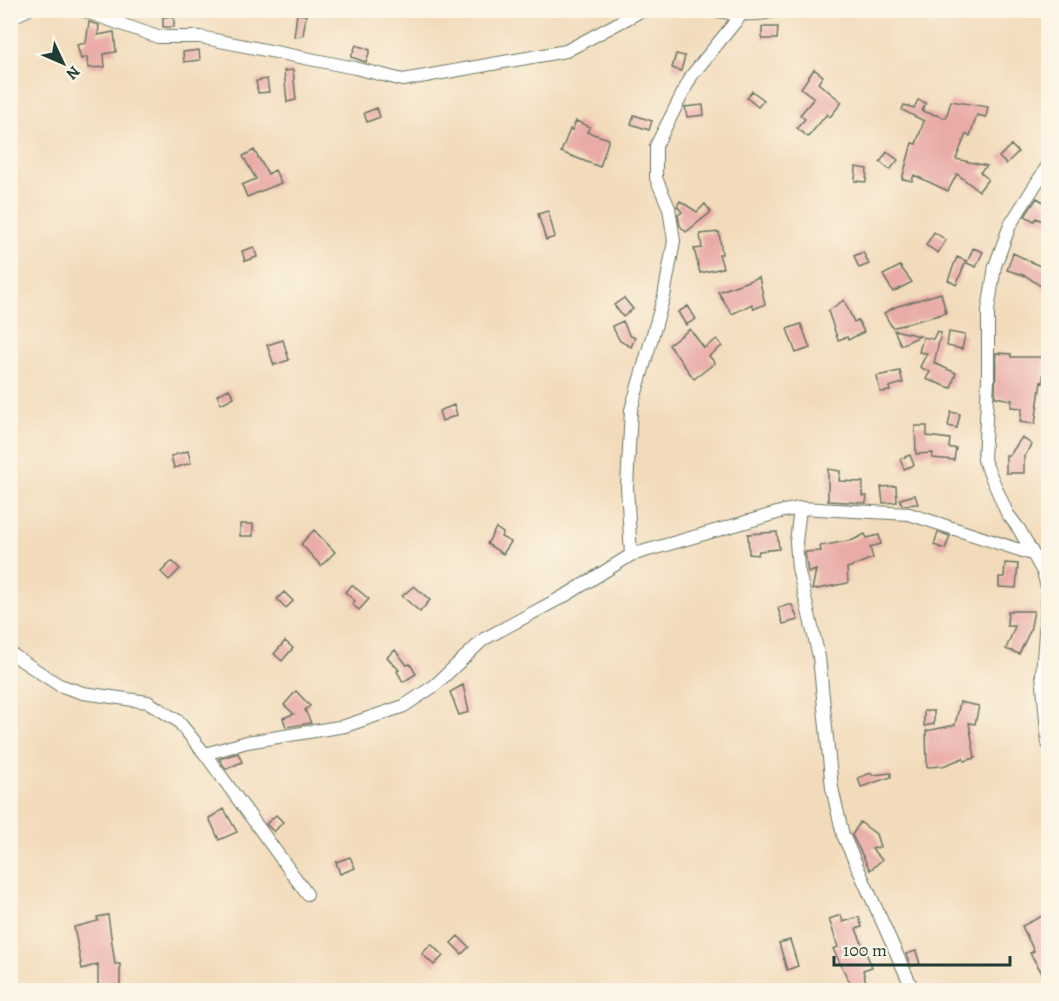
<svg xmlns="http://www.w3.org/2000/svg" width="1059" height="1001" font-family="Alegreya,serif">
<rect width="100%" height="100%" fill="#fcf5e5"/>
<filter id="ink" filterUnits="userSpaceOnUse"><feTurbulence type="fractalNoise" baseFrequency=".0167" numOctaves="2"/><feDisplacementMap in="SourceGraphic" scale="12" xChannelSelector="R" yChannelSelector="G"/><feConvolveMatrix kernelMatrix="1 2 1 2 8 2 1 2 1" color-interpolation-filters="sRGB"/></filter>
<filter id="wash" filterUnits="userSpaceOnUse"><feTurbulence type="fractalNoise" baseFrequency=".008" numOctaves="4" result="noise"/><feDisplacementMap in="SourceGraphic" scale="24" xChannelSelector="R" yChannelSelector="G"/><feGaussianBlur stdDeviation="1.35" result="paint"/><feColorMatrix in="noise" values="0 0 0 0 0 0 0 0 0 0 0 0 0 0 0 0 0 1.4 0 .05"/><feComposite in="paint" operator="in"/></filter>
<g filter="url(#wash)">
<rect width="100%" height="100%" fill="#f2dbbb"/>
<g id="blocks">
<path fill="#e9aba8" d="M297,14l9,1 -3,21 -9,1z
M174,16v11h-11v-10z
M89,22l10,3 -1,10 16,-3 2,20 -12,2 1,13 -17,1 -1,-11 -6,2 -4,-14 9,-2z
M762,27h16l-1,12h-15z
M356,45l14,5 -4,12 -15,-5z
M199,50l1,10 -16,2 -1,-10z
M676,54l9,2 -4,15 -9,-3z
M814,69l9,7 -5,7 24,19 -12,15 -3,-3 -19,23 -11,-9 8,-9 -5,-4 14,-17 -13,-10z
M293,70l3,30 -9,2 -3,-31z
M267,79l2,13 -11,1 -2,-12z
M752,91l12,9 -6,7 -11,-9z
M918,100l8,3 -4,8 24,7 5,-17 37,6 -2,10 -9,-2 -7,21 -4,-2 -10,25 31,7 -7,6 8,7 -9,12 -22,-17 -9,17 -34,-16 -2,6 -10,-2 10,-36 4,1 8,-23 -22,-11 2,-5 10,3z
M703,105l1,10 -17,2 -2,-10z
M377,108l3,9 -13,5 -3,-9z
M634,115l18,6 -3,9 -18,-6z
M576,121l14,6 -3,5 22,7 -9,28 -39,-15 9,-23 2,1z
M1011,145l7,7 -12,12 -7,-7z
M254,150l14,24 7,-4 6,13 -34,14 -5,-12 14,-6 -13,-23z
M887,152l11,8 -8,10 -10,-8z
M856,167l11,2 -1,13 -11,-1z
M1037,198l11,7v19l-12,-6 -2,3 -9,-5z
M680,201l17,11 8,-8 6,8 -25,20 -6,-6 -2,-11 4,-3 -5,-6z
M548,211l7,26 -9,3 -8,-26z
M719,232l3,22h-3l4,14 -23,5 -6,-24 8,-1 -2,-14z
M934,232l12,8 -8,13 -12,-8z
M254,247l3,10 -12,4 -3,-10z
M973,248l10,4 -7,15 -9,-4z
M863,252l6,12 -10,4 -5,-12z
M1013,253l35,17v21l-22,-15 -19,-6z
M957,257l9,4 -10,24 -8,-5z
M900,266l12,16 -19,10 -10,-17z
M759,277l6,27 -11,5 -2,-5 -20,10 -14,-22z
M941,293l5,20 -51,14h-3l-8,-14 11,-6z
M624,298l9,11 -10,8 -9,-12z
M844,300l10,22 4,-2 6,12 -16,8 -1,-3 -9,3 -10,-29z
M688,306l8,13 -10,6 -8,-13z
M623,321l6,14 6,3 -4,9 -11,-6 -8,-15z
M801,324l9,24 -14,5 -9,-24z
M690,329l14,19 13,-9 5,7 -13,10 6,7 -21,16 -25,-34z
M894,330l26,6 -19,9z
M937,331l4,2 -7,30 22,10 -5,15 -25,-9 4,-7 -10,-5 7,-14 -8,-1 4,-15 10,2z
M949,332l16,3 -3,14 -15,-3z
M283,340l6,20 -15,5 -7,-20z
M996,353l15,1v3h33l-1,26 -2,-1 -6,42 -15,-2 2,-14 -11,-1 1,-7 -17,-3z
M900,371l3,12 -14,4 1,4 -10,1 -3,-16z
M229,389l5,8 -13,7 -4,-9z
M454,405l3,10 -15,6 -3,-10z
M951,412l9,2 -3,14 -9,-2z
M915,426h12v10l23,3 -1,9h7l-2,12 -22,-2 1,-5 -17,1z
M1022,437l10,8 -8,12v16h-18v-18h4z
M188,451l3,12 -17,5 -3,-12z
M910,455l4,10 -10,4 -4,-10z
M828,469l12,2 -1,10 24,1 -1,14h5l-1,7 -38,-2z
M896,486l1,16 -14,1 -2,-16z
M915,495l3,9 -16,1 -2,-6z
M240,524h13v12h-13z
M496,528l7,5 -2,4 10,5 -8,12 -16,-10z
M314,530l21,22 -14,14 -20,-22z
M777,532l2,17 -20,2 -1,4 -9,-1 -1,-20z
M938,532l12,4 -5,13 -11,-4z
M865,534l2,4 12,-3 2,9 -11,3 3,11 -26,10 1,15 -36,7 4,-20 -8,3 -3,-21 16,-1 -1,-5 33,-6z
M172,561l8,8 -11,11 -8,-8z
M1005,563l13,1 -2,24 -17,-1v-10h5z
M352,585l17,14 -10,11 -7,-6 3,-3 -10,-9z
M414,586l16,14 -10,12 -18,-16z
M284,592l9,9 -7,7 -9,-9z
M788,605h4l6,15 -15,4 -5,-16z
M1008,611h26l-4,20 -11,23 -13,-5 9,-23h-8z
M285,641l8,7 -11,13 -8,-7z
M395,650l12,15 3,-1 6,10 -13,8 -6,-11 2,-1 -12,-13z
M463,685l6,27 -10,3 -9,-23z
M296,691l14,15 -5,4 6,13 -25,4 -3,-9 11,-4 -10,-9z
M960,702l19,4 -4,18 -6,-1 6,35 -11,3 -1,-3 -20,8 -16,1 -1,-36 29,-6z
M924,711h10v13l-10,2z
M238,753l4,9 -16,7 -7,-10z
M871,773l1,2 19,-2v4l-30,10 -3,-9z
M224,809l13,23 -18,8 -10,-22z
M276,815l7,7 -9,10 -8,-8z
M860,822l16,12 4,13 -8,2 10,11 -12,10 -18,-35z
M350,857l5,11 -15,6 -4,-12z
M108,915l7,49h5v22l-22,1v-23l-16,5 -8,-42 24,-6 -1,-4z
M841,915l2,7 16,-5 3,10 -6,2 16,38 -9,3 3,13 -14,4 -19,-38 5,-2 -9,-28z
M1044,915l4,16 -8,4 8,14v34l-18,-30 4,-2 -12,-25z
M458,936l11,11 -7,7 -11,-11z
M790,940l8,26 -11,4 -8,-27z
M431,944l12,12 -9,9 -12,-11z
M916,951l4,13 -9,2 -5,-12z"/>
</g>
</g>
<g filter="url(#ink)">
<use href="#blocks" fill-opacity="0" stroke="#697463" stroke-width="1.5"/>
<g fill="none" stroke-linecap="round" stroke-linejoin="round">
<g stroke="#697463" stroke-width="14">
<path id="minor" d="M81,10l77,27h42l155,31 48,12 163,-29 73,-39 9,-2
M712,10c22,4 44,7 65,0
M10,18l17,-8
M1048,165l-38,60 -15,41 -7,45v68l-4,81 23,53 12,16 24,43 5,19 -6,83 6,70
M800,508l-4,34 2,26 21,89 13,131 11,47 70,155
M631,555l-4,-68 4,-77 33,-114 10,-55 -5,-33 -13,-30v-32l36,-71 49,-60
M10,653l49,32 24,8 65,9 30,19 27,33 102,140
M205,754l42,-12 98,-16 59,-20 30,-20 50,-47 84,-45 63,-39 153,-44 16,-3 109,6 123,40"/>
</g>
<use href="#minor" stroke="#fff" stroke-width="12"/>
</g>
</g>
<rect width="1059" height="1001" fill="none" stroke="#fcf5e5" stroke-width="36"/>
<g transform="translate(63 63) rotate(134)" stroke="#fcf5e5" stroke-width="4.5" paint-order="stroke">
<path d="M0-4.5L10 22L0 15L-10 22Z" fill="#1f3d34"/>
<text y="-9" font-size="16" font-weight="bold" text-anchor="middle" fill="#1f3d34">N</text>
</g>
<path d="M834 956v9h176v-9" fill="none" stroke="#1f3d34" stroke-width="3"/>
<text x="843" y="956" font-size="18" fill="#1f3d34" stroke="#fcf5e5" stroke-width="4.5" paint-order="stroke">100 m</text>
</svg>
